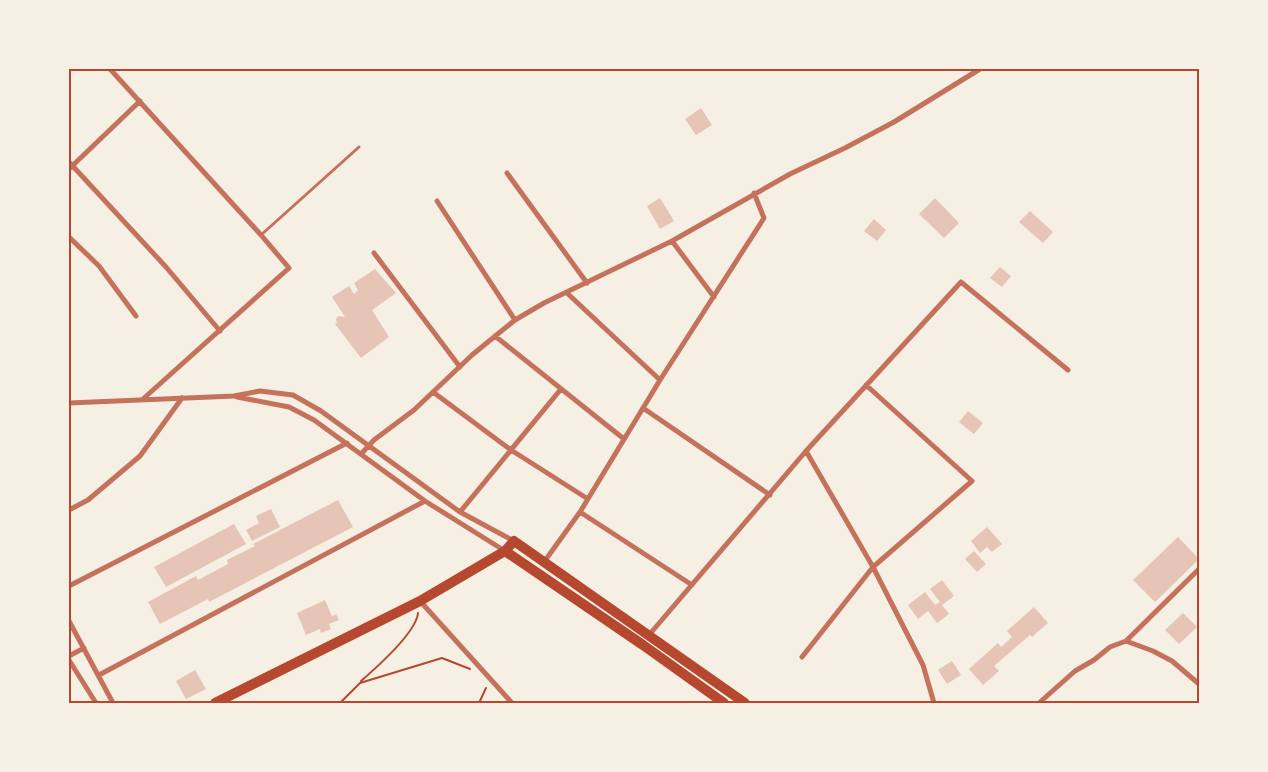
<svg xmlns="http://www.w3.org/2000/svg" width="1268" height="772" font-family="Jost,sans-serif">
<rect width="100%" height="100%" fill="#f6efe4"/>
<path fill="#e6c5b7" d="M701,108l11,17 -16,10 -11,-16z
M660,198l14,23 -14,8 -13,-23z
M935,198l24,25 -15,15 -25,-24z
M1030,211l23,21 -10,11 -24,-21z
M874,219l12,11 -9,11 -13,-10z
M1000,267l11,9 -9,11 -12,-9z
M375,269l21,24 -24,17 17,27 -28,21 -26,-34 2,-1 -1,-4 2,-3 7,1 -13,-20 17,-11 5,8 4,-4 -4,-7z
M968,411l15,12 -9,11 -15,-12z
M338,500l15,27 -144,75 -1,-3 -48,25 -12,-22 48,-26 2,4 30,-16 -1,-4 28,-14 -2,-2z
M271,509l9,18 -28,14 -6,-11 13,-7 -3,-7z
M234,524l12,20 -80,43 -12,-20z
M987,527l15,17 -10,8 -5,-5 -7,6 -9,-12z
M1178,537l21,22 -44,43 -22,-22z
M974,551l12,13 -9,8 -12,-13z
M942,580l12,16 -12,9 7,9 -12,9 -9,-12 -10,8 -10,-14 17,-13 10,13 5,-3 -10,-13z
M325,600l7,16 4,-2 3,6 -10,4 2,5 -10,4 -1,-4 -14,6 -9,-22z
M1034,607l14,16 -16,14 -2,-2 -36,31 5,5 -16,14 -14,-16 29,-26 3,4 11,-10 -5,-6z
M1183,613l14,14 -18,17 -14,-14z
M952,661l9,14 -14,9 -9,-14z
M195,670l11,19 -20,10 -10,-18z"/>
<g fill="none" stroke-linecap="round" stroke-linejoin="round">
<path stroke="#b5482f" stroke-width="2" d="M361,681c15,-13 55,-48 57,-68
M340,703l20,-20 82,-25 28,11
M479,703l7,-15"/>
<path stroke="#c5725c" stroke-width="3" d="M261,235l98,-88"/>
<path stroke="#c5725c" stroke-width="5" d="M110,69l151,166 28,33 -146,131
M69,162l97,105 54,64
M69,169l71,-68
M507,173l80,110
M437,201l78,119
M69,237l30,29 37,50
M672,241l42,56
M374,253l86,114
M567,293l93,87
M495,336l129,103
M433,392l78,58 77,49
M237,397l52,10 25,13 111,81 80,50
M69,403l165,-7 26,-5 33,4 28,16 139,101 54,29
M643,408l127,87
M806,451l67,116 50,98 11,38
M361,454l13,-14 40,-30 58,-55 43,-35 29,-17 128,-62 118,-67 55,-26 49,-26 86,-53
M69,510l19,-10 52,-44 42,-58
M460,512l101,-123
M580,512l112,73
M544,562l36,-50 80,-132 104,-162 -10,-25
M69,586l278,-143
M420,601l92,102
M69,621l44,82
M649,635l157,-184 155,-169 107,88
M1126,641l27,10 19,10 27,23
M69,656l15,-8
M802,657l71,-90 99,-86 -106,-96
M69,660l27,43
M99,675l326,-174
M1039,703l36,-32 19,-11 16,-13 16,-6 73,-72"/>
<path stroke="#b5482f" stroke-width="10" d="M505,551l138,94 81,58
M215,703l205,-102 85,-50 9,-10 231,162"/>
</g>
<rect width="1268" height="772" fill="none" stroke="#f6efe4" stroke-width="140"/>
<rect x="70" y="70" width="1128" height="632" fill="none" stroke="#b5482f" stroke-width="2"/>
</svg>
